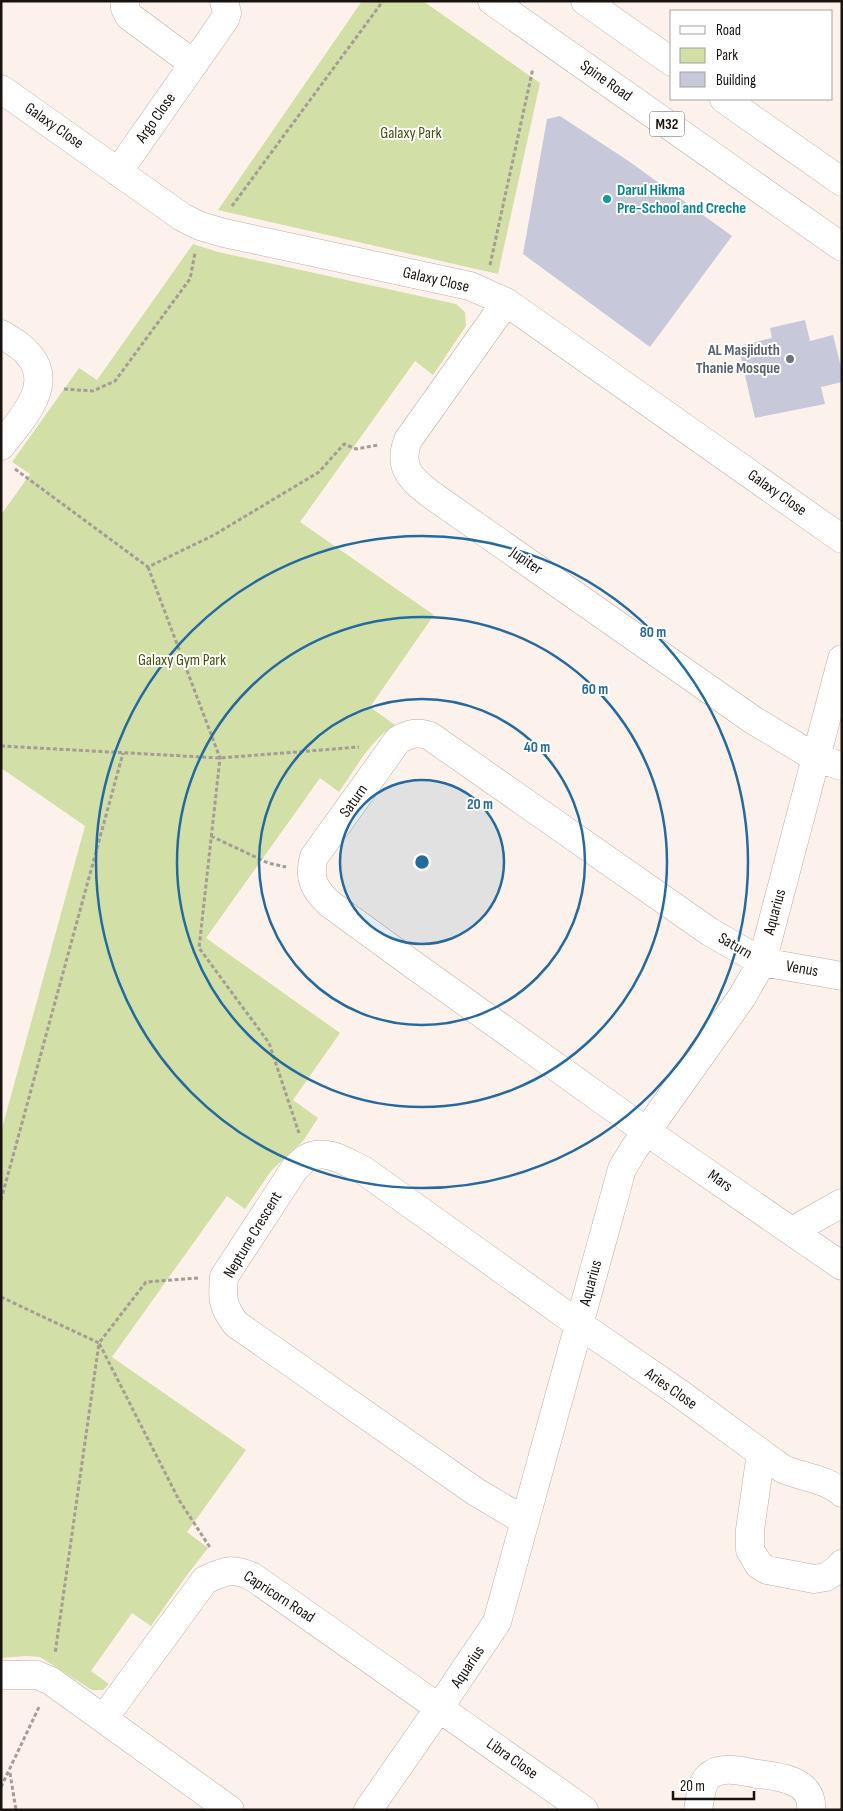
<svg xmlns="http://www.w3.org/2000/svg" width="843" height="1811" font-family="'Sofia Sans Condensed',sans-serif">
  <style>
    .green { fill: #d2dfa7 }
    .building { fill: #c7c8da }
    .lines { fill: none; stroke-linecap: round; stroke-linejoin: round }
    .street-casing { stroke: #bcaba1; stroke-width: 29 }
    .primary-casing { stroke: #bcaba1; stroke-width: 29 }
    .path { stroke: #a59c96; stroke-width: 3; stroke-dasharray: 4 2.5; stroke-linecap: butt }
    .street { stroke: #fff; stroke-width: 28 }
    .primary { stroke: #fff; stroke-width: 28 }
    .ring { fill: none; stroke: #246a9f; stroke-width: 2.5 }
    .culture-dot { fill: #0f9aa8; stroke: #fff; stroke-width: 2 }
    .worship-dot { fill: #6b7280; stroke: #fff; stroke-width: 2 }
    .labels { text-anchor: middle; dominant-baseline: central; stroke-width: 4; stroke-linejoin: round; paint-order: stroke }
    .shield { fill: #fff; stroke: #5e5a57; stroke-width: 1 }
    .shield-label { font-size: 15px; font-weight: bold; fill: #19130f }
    .street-label { font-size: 16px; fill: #19130f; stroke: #fff }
    .park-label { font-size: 16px; fill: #455009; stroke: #fff }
    .culture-label { font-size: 16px; font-weight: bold; fill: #0d838f; stroke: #fff; text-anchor: start }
    .worship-label { font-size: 16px; font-weight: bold; fill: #5b616d; stroke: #fff; text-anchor: end }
    .centre { fill: #246a9f; stroke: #fff; stroke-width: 2.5 }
    .ring-label { font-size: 15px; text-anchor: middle; font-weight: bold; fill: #246a9f; stroke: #fff; stroke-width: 4; stroke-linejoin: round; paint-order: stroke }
  </style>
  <rect width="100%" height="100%" fill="#fdf2eb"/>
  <path class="green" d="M362,1h61l117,82 -42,191 -280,-64z
    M193,244l25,8 238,52 9,8 1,14 -33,49 -18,-14 -115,161 134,93 -64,92 25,18c-25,15 -39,43 -56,67l-19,-14 -114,160 134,95 -47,67 25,18 -15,23 -32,30 -26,38 -18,-13 -115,161 134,93 -59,82 21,16 -21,27 -36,51 -19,-13 -41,58 18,13 -6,6h-11l-52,-33 -14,-1 -25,2v-526l84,-306 -84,-58v-253l29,-41 -18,-12 67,-94 18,12z"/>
  <path class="building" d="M560,116l70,46 102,74 -82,111 -127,-93 24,-135z
    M805,320l5,21 23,-6 9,36v11l-21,5 4,17 -70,14 -17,-72 34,-8 -2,-10z"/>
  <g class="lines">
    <g class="street-casing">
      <path id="street" d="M125,1v7l4,8 65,48
        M1,89l181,128 18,9 24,7 246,53 36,16 336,237
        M118,172l107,-153 2,-6 -3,-12
        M506,302l-98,138c-11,28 4,40 25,56l320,224 63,38 26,8
        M1,334c10,6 21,12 28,21 27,31 -10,66 -28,91
        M842,976l-80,-14 -52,-30 -280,-196c-12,-5 -21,-2 -32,4l-84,117c-6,20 0,33 16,47l85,62 231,165 196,135
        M792,1231l50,-28
        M761,1453l-11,77v20l9,15 8,5 47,9 12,-2 12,-8 4,-5
        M525,1521l-49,-29 -240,-168c-14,-18 -14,-26 -12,-47l71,-109c4,-3 8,-8 12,-10 19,-10 39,4 56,12l217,155 99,68 104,76c18,8 44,10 59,24
        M1,1675h36l14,6 179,129
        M104,1718l101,-138c20,-9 27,-13 48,-3l331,233
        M368,1810l71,-102 58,-86 125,-453 12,-20 108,-152 20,-35 80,-303
        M698,1810c2,-10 3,-26 10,-33 13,-12 33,-6 49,-3 21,2 57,6 54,36"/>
    </g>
    <g class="primary-casing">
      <path id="primary" d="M492,1l350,246
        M585,1l87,61
        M724,99l118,83"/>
    </g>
    <path class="path" d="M232,206l151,-205
      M490,265l43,-197
      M64,389l29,2 22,-10 75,-102 5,-26
      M15,469l133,98 66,-32 105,-63 25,-28 12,5 22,-4
      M148,567l72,191 -21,190 70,95 30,90
      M1,746l219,12 139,-11
      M211,836l57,27 18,4
      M1,1200l122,-447
      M198,1278l-52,4 -47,61 80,157 32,49
      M1,1297l98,46 -44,311
      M10,1773l6,37
      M1,1787l38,-80"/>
    <use href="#street" class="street"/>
    <use href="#primary" class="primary"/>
  </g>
  <circle cx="422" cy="862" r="82" fill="#246a9f" fill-opacity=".12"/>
  <g class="ring">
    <circle cx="422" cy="862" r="82"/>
    <circle cx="422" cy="862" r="163"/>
    <circle cx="422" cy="862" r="245"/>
    <circle cx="422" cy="862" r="326"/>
  </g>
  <circle class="culture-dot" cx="607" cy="199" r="5"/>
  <circle class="worship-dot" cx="790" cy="359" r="5"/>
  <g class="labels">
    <rect class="shield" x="649.5" y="111.5" width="35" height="25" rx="4"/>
    <g class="shield-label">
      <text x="667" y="124">M32</text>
    </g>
    <g class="street-label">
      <text transform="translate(606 81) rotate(35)">Spine Road</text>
      <text transform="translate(156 118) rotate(-55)">Argo Close</text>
      <text transform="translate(54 126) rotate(35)">Galaxy Close</text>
      <text transform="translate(436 280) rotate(13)">Galaxy Close</text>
      <text transform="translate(777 493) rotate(35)">Galaxy Close</text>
      <text transform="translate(526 561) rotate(35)">Jupiter</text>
      <text transform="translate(354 801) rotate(-55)">Saturn</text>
      <text transform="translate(775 912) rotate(-75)">Aquarius</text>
      <text transform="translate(735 946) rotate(30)">Saturn</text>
      <text transform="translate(802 969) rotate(10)">Venus</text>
      <text transform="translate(720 1181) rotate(35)">Mars</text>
      <text transform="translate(253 1235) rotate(-59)">Neptune Crescent</text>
      <text transform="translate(591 1283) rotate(-75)">Aquarius</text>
      <text transform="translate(671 1389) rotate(35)">Aries Close</text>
      <text transform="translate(279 1597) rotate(33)">Capricorn Road</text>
      <text transform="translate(468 1667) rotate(-56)">Aquarius</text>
      <text transform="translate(512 1759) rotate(35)">Libra Close</text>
    </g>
    <g class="park-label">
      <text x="411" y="133">Galaxy Park</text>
      <text x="182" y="660">Galaxy Gym Park</text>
    </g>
    <g class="culture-label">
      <text x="617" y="190">Darul Hikma<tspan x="617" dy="18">Pre-School and Creche</tspan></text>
    </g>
    <g class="worship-label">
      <text x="780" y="350">AL Masjiduth<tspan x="780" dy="18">Thanie Mosque</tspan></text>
    </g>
  </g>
  <circle cx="422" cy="862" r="8" class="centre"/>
  <g class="ring-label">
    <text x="653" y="637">80 m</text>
    <text x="595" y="694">60 m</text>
    <text x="537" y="752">40 m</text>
    <text x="480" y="809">20 m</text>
  </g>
  <rect width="843" height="1811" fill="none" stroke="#19130f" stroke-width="5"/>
  <rect x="670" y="10" width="162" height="90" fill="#ffffff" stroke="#a3a19f"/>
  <rect x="680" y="26" width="25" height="8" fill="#ffffff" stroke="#a3a19f"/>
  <text x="716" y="35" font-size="15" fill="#19130f">Road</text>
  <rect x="680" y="48" width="25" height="15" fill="#d2dfa7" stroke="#a3a19f"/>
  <text x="716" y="60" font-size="15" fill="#19130f">Park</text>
  <rect x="680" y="72" width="25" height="15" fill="#c7c8da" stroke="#a3a19f"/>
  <text x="716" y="85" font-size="15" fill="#19130f">Building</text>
  <path d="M673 1791v8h81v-8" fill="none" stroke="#19130f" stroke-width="2.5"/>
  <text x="680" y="1791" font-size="15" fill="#19130f" stroke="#ffffff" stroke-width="4" paint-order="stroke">20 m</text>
</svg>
